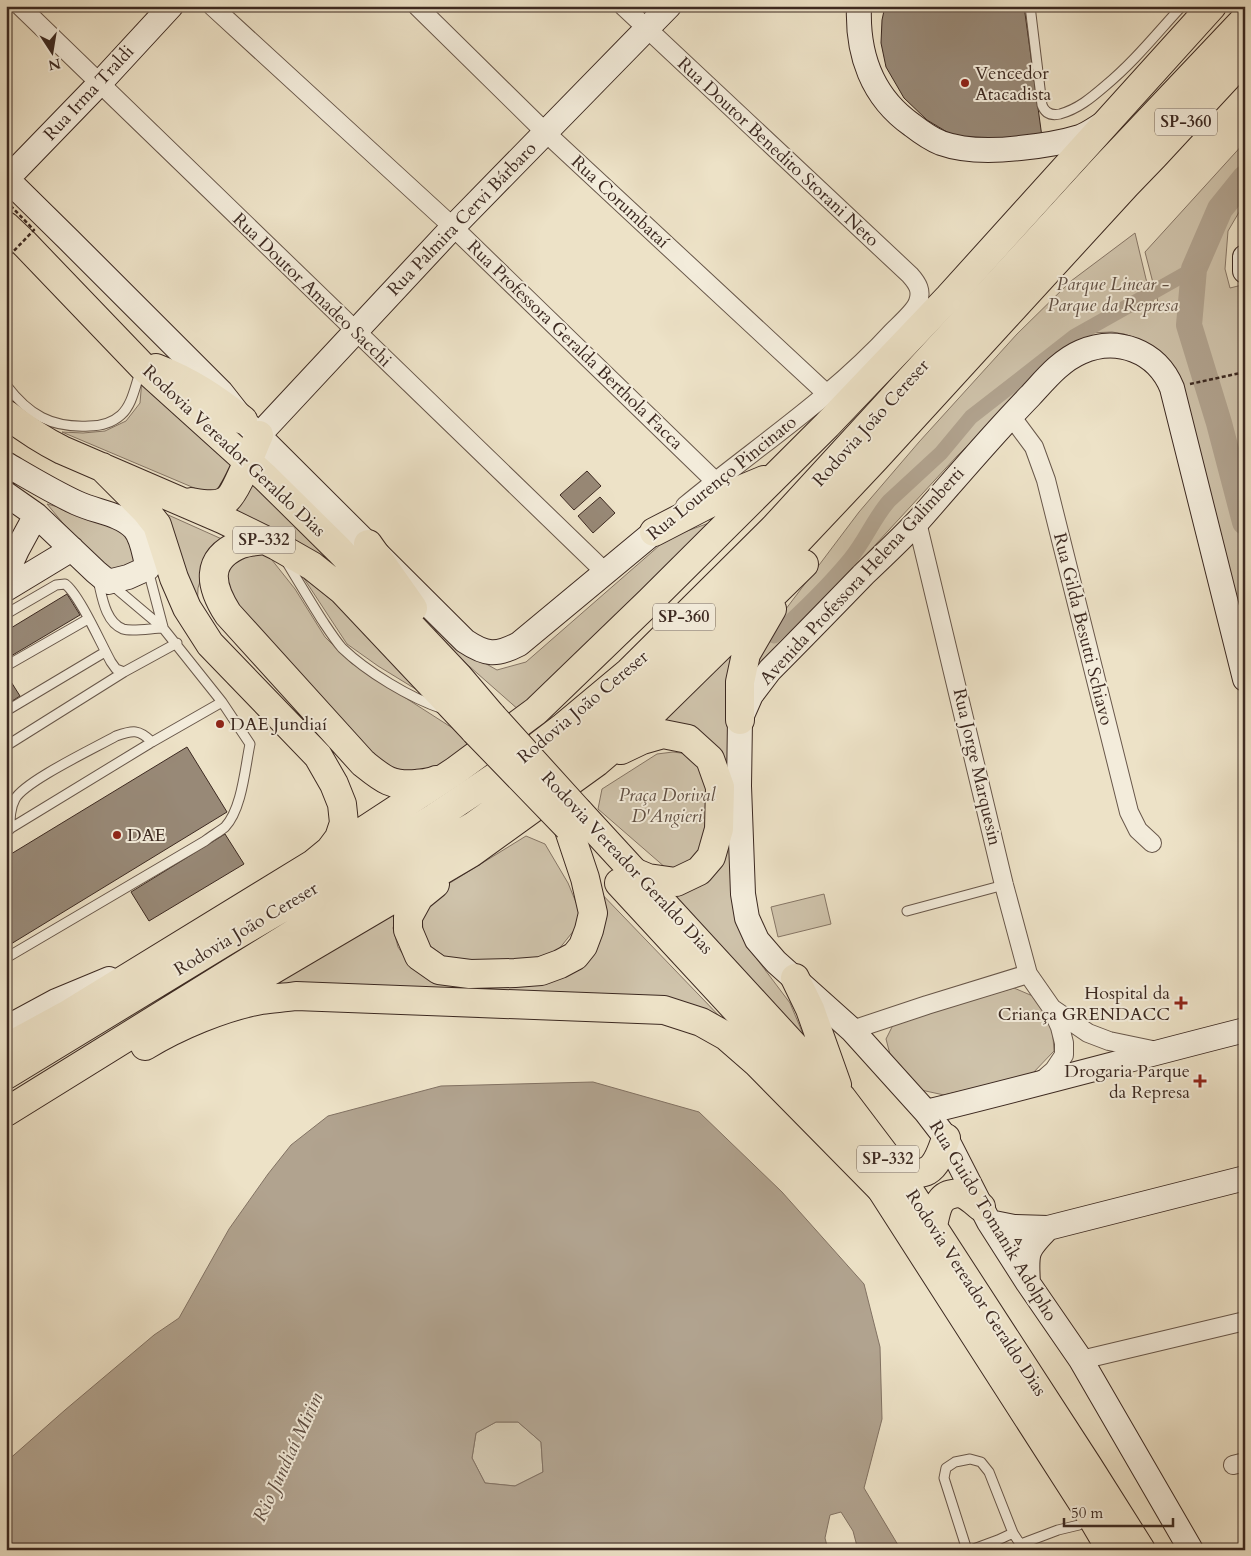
<svg xmlns="http://www.w3.org/2000/svg" width="1251" height="1556" font-family="Cardo,serif">
  <style>
    .green { fill: #cfc3ab; stroke: #867666 }
    .water { fill: #b1a38f; stroke: #827263; fill-rule: evenodd }
    .lines { fill: none; stroke-linecap: round; stroke-linejoin: round }
    .canal { stroke: #b1a38f; stroke-width: 15 }
    .river { stroke: #b1a38f; stroke-width: 26 }
    .building { fill: #988977; stroke: #3c2921 }
    .lane-casing { stroke: #68574a; stroke-width: 11 }
    .street-casing { stroke: #68574a; stroke-width: 20 }
    .secondary-casing { stroke: #3c2921; stroke-width: 26 }
    .primary-casing { stroke: #3c2921; stroke-width: 30 }
    .highway-casing { stroke: #3c2921; stroke-width: 30 }
    .path { stroke: #3c2921; stroke-width: 2.5; stroke-dasharray: 4 2.5; stroke-linecap: butt }
    .lane { stroke: #f3ecdb; stroke-width: 9 }
    .street { stroke: #f3ecdb; stroke-width: 18 }
    .secondary { stroke: #f3ecdb; stroke-width: 24 }
    .primary { stroke: #ede2c7; stroke-width: 28 }
    .highway { stroke: #ede2c7; stroke-width: 28 }
    .primary-bridge-casing { stroke: #3c2921; stroke-width: 30; stroke-linecap: butt }
    .path-bridge { stroke: #3c2921; stroke-width: 2.5; stroke-dasharray: 4 2.5; stroke-linecap: butt }
    .primary-bridge { stroke: #ede2c7; stroke-width: 28 }
    .poi-dot { fill: #8f2418; stroke: #f3ecdb; stroke-width: 2 }
    .labels { text-anchor: middle; dominant-baseline: central; stroke-width: 4; stroke-linejoin: round; paint-order: stroke }
    .shield { fill: #f3ecdb; stroke: #736459; stroke-width: 1 }
    .shield-label { font-size: 16px; font-weight: bold; fill: #3c2921 }
    .poi-label { font-size: 18px; fill: #3c2921; stroke: #f3ecdb; text-anchor: start }
    .street-label { font-size: 18px; fill: #3c2921; stroke: #f3ecdb }
    .park-label { font-size: 18px; font-style: italic; fill: #615044; stroke: #f3ecdb }
    .water-label { font-size: 19px; font-style: italic; fill: #5f4e42; stroke: #f3ecdb }
  </style>
  <rect width="100%" height="100%" fill="#ede2c7"/>
  <filter id="stains"><feTurbulence type="fractalNoise" baseFrequency=".004" numOctaves="4"/><feColorMatrix values="0 0 0 0 .2 0 0 0 0 .09 0 0 0 0 .02 0 0 0 .5 -.17"/></filter>
  <radialGradient id="worn" r=".72"><stop offset=".6" stop-color="#630" stop-opacity="0"/><stop offset="1" stop-color="#630" stop-opacity=".3"/></radialGradient>
  <path class="green" d="M1245,142v60l-17,29 -3,38 5,19 12,-3 3,13v378l-82,-310 -27,-28 -12,-4 -12,-2 -23,1 -16,9 -33,26 -34,40 -49,48 -207,225 5,-31 104,-138 60,-70 98,-108 54,-53 64,-48 11,46 9,27h4l-14,-54z
    M142,379l87,78 5,16 -20,20 -15,-3 -137,-58 21,1 22,-2 21,-10 14,-18z
    M254,476l103,107 -135,-73z
    M47,504l71,19 15,10 3,24 -8,11 -15,3 -16,-7z
    M146,505l78,35 -18,22 -8,26 -1,32z
    M739,512l-219,199 -76,-67 -27,-44 48,52 32,18 29,-8 142,-124z
    M249,553l19,2 27,34 30,48 26,26 103,66 24,25 -62,22 -33,-11 -141,-144c-9,-18 -23,-38 -10,-57 3,-5 12,-8 17,-11z
    M303,577l46,37 78,82 -49,-30 -31,-22z
    M742,644l-5,261 10,41 43,57 16,38 -138,-144 59,-58 -31,-107 -35,-13z
    M673,752l15,2 22,25 3,71 -39,25 -76,-66 4,-20 55,-35z
    M526,836l19,8 23,39 12,29 -5,17 -16,20 -22,10 -64,2 -25,-2 -19,-14 -6,-15 -1,-15 10,-21z
    M595,887l130,135 -461,-36 134,-75 -5,17 5,19 14,21 22,11 148,-12 18,-26 3,-27z
    M824,894l7,30 -53,13 -7,-30z
    M1014,988l21,9 17,26 2,28 -23,24 -87,20 -23,-5 -30,-32 -5,-19 9,-18z
    M496,1422h22l23,20 2,30 -28,14 -30,-3 -13,-25 4,-25z"/>
  <path class="water" d="M593,1082l106,30 83,80 82,92 16,63 2,72 -18,69 34,57 1,5h-41l-5,-19 -12,-19 -11,3 -5,23 3,12h-822v-88l59,-52 89,-75 25,-17 50,-89 39,-55 23,-29 37,-29 113,-30zM496,1422h22l23,20 2,30 -28,14 -30,-3 -13,-25 4,-25z"/>
  <g class="lines">
    <path class="canal" d="M774,636c27,-24 53,-49 76,-77 15,-18 24,-41 39,-58l52,-48 30,-36 104,-81 119,-67"/>
    <path class="river" d="M1245,178l-25,31 -26,60 -5,56 30,98 26,99"/>
  </g>
  <path class="building" d="M885,6h139l18,131 -46,5 -39,-4 -30,-18 -23,-22 -18,-31 -5,-24 1,-23z
    M587,471l14,15 -27,24 -14,-15z
    M600,497l15,16 -22,20 -15,-17z
    M67,594l13,21 -74,44v-28z
    M8,677l12,19 -14,9v-26z
    M187,747l40,65 -221,135v-90z
    M225,834l19,30 -95,57 -18,-29z"/>
  <g class="lines">
    <g class="lane-casing">
      <path id="lane" d="M1030,6l12,99c3,8 9,11 18,9 18,-5 31,-16 45,-28 30,-25 51,-52 77,-80
        M6,385c23,30 45,43 83,41 11,0 23,-3 32,-11 12,-11 14,-30 20,-45
        M286,561c12,20 24,40 36,59 6,9 13,20 20,28 25,24 68,50 101,61
        M148,570l15,57
        M98,580c4,16 7,42 25,49 9,3 30,-1 40,-1
        M6,614l50,-29 9,-1c14,10 36,60 46,78l5,7 8,3
        M6,666l82,-47
        M6,711l99,-59
        M6,746l118,-74 53,-29
        M10,829c0,-10 0,-21 5,-30 10,-18 80,-51 101,-63 17,-6 23,-7 36,6
        M6,831l146,-89 70,-40
        M907,911l97,-26
        M6,958l199,-117c6,-5 14,-9 20,-14 17,-18 20,-59 25,-83l-28,-42 -59,-74 -51,-43
        M1021,1544l37,-14 21,-5
        M967,1550l-23,-72 2,-10 9,-6 15,-3 11,3 8,10 24,61
        M971,1550l27,-10 15,-7 11,17"/>
    </g>
    <g class="street-casing">
      <path id="street" d="M20,6l585,566
        M212,6l241,221 262,254
        M417,6l128,126 282,262
        M623,6l287,269c8,9 12,16 8,27 -3,9 -18,22 -25,29 -61,67 -138,117 -208,175
        M1011,416l23,31 12,33 83,332 9,18 14,13
        M917,522l87,363 24,89 23,33 9,20 4,16v12l-10,15 -15,13
        M1053,1009l35,24 21,8 48,10
        M852,1030l75,-25 101,-31
        M1081,1360l164,-39
        M1233,1465l12,-3"/>
    </g>
    <g class="secondary-casing">
      <path id="secondary" d="M859,6c-2,48 13,91 53,119 9,7 19,14 29,18 25,9 53,8 79,5 20,-2 41,-5 60,-11 8,-3 16,-9 23,-13
        M6,178l63,62 152,152 22,28 222,221c21,14 31,15 54,3l135,-112
        M7,179l92,-95 72,-78
        M1245,257v14
        M259,435l194,-208 216,-221
        M6,464c24,14 47,28 71,39 19,9 42,10 57,25 9,10 10,27 14,40l-20,9 -20,5 -12,-10 -60,-57 -30,-21
        M6,574l11,-24 19,-35
        M6,589l66,-40
        M6,1028l50,-27 53,-22
        M926,1112c107,-26 212,-55 319,-82
        M989,1222l25,5 34,1 197,-50
        M1028,1283c-2,-31 -2,-33 20,-55
        M1191,1550l-110,-190 -53,-77 -39,-61 -43,-84 -20,-26 -74,-82 -76,-68 -19,-22 -10,-22 -4,-24 -4,-108 1,-66 11,-25 19,-25c32,-32 63,-64 95,-97 18,-17 37,-35 54,-53 37,-42 72,-84 111,-124 15,-16 30,-35 51,-44 36,-16 76,-1 91,36l73,291"/>
    </g>
    <g class="primary-casing">
      <path id="primary" d="M6,226l18,17 118,123 123,111 74,73 119,126 34,40
        M156,368c34,13 59,30 87,52
        M6,414c18,14 36,26 56,36l162,70 53,26 35,20 30,24 133,141
        M191,502c11,2 24,5 34,-1 10,-5 28,-53 34,-66
        M654,532l62,-32 48,-20
        M264,540c-7,1 -16,2 -23,4 -37,15 -31,42 -13,70l135,149c20,16 27,23 53,21 7,-1 13,-1 20,-4
        M368,544l45,64
        M579,812l263,286 50,66 196,302 53,84
        M313,864l142,-93 81,-60 114,-110 177,-176 122,-128 263,-291
        M619,883l161,174 48,56 53,76 210,327 20,34
        M795,978l15,31 27,76
        M6,1048l64,-35 243,-149 17,-14 9,-12 5,-15 -2,-19 -8,-20 -16,-28 -108,-112 -23,-36 -13,-30 -17,-53 -11,-14 -44,-44
        M892,1164c34,18 43,8 54,-26
        M933,1226c3,-13 4,-30 20,-32 4,-1 8,-1 12,1 6,3 11,8 16,12"/>
    </g>
    <g class="highway-casing">
      <path id="highway" d="M740,720v-38l6,-28 26,-45
        M621,750l21,-10 21,-6 25,5 22,20 10,28 -1,42 -8,28 -12,14 -23,11 -28,-4 -12,-5
        M435,884l-16,13 -11,20v13l11,26 20,14 31,4 45,-1 26,-2 19,-7 15,-8 8,-10 6,-16 4,-17 -8,-35 -17,-51
        M230,995l241,-142 126,-91 44,-38 163,-160
        M145,1046c33,-20 78,-39 116,-46 11,-2 23,-2 35,-4l368,14 37,12 25,14 31,27 124,126
        M6,1075l220,-134 208,-123 82,-55 46,-35 67,-56 146,-145 331,-361 139,-147
        M6,1112l337,-209 132,-78 86,-61 106,-93 124,-123 84,-89 251,-274 28,-29 91,-98"/>
    </g>
    <path class="path" d="M1190,384l55,-12"/>
    <use href="#lane" class="lane"/>
    <use href="#street" class="street"/>
    <use href="#secondary" class="secondary"/>
    <use href="#primary" class="primary"/>
    <use href="#highway" class="highway"/>
    <g class="primary-bridge-casing">
      <path id="primary-bridge" d="M492,716l87,96
        M475,731l93,96"/>
    </g>
    <path class="path-bridge" d="M6,201l28,29 -28,29"/>
    <use href="#primary-bridge" class="primary-bridge"/>
  </g>
  <g class="poi-dot">
    <circle cx="965" cy="83" r="5"/>
    <circle cx="220" cy="724" r="5"/>
    <circle cx="117" cy="835" r="5"/>
    <path d="M1178.5 995.5h5v5h5v5h-5v5h-5v-5h-5v-5h5z"/>
    <path d="M1197.5 1073.5h5v5h5v5h-5v5h-5v-5h-5v-5h5z"/>
  </g>
  <g class="labels">
    <g class="shield">
      <rect x="1155" y="108.5" width="62" height="27" rx="4"/>
      <rect x="233" y="526.5" width="62" height="27" rx="4"/>
      <rect x="653" y="603.5" width="62" height="27" rx="4"/>
      <rect x="857" y="1145.5" width="62" height="27" rx="4"/>
    </g>
    <g class="shield-label">
      <text x="1186" y="122">SP-360</text>
      <text x="264" y="540">SP-332</text>
      <text x="684" y="617">SP-360</text>
      <text x="888" y="1159">SP-332</text>
    </g>
    <g class="poi-label">
      <text x="975" y="73">Vencedor<tspan x="975" dy="21">Atacadista</tspan></text>
      <text x="230" y="724">DAE Jundiaí</text>
      <text x="127" y="835">DAE</text>
      <text x="1170" y="993" text-anchor="end">Hospital da<tspan x="1170" dy="21">Criança GRENDACC</tspan></text>
      <text x="1190" y="1071" text-anchor="end">Drogaria Parque<tspan x="1190" dy="21">da Represa</tspan></text>
    </g>
    <g class="street-label">
      <text transform="translate(89 93) rotate(-47)">Rua Irma Traldi</text>
      <text transform="translate(778 152) rotate(43)">Rua Doutor Benedito Storani Neto</text>
      <text transform="translate(620 202) rotate(43)">Rua Corumbataí</text>
      <text transform="translate(462 219) rotate(-46)">Rua Palmira Cervi Bárbaro</text>
      <text transform="translate(312 290) rotate(44)">Rua Doutor Amadeo Sacchi</text>
      <text transform="translate(575 345) rotate(44)">Rua Professora Geralda Berthola Facca</text>
      <text transform="translate(871 423) rotate(-48)">Rodovia João Cereser</text>
      <text transform="translate(234 451) rotate(43)">Rodovia Vereador Geraldo Dias</text>
      <text transform="translate(722 478) rotate(-39)">Rua Lourenço Pincinato</text>
      <text transform="translate(862 576) rotate(-47)">Avenida Professora Helena Galimberti</text>
      <text transform="translate(1083 629) rotate(76)">Rua Gilda Besutti Schiavo</text>
      <text transform="translate(583 707) rotate(-40)">Rodovia João Cereser</text>
      <text transform="translate(977 767) rotate(77)">Rua Jorge Marquesin</text>
      <text transform="translate(627 863) rotate(47)">Rodovia Vereador Geraldo Dias</text>
      <text transform="translate(246 929) rotate(-31)">Rodovia João Cereser</text>
      <text transform="translate(993 1221) rotate(59)">Rua Guido Tomanik Adolpho</text>
      <text transform="translate(976 1293) rotate(57)">Rodovia Vereador Geraldo Dias</text>
    </g>
    <g class="park-label">
      <text x="1113" y="284">Parque Linear -<tspan x="1113" dy="21">Parque da Represa</tspan></text>
      <text x="667" y="795">Praça Dorival<tspan x="667" dy="21">D'Angieri</tspan></text>
    </g>
    <g class="water-label">
      <text transform="translate(288 1457) rotate(-65)">Rio Jundiaí Mirim</text>
    </g>
  </g>
  <rect width="1251" height="1556" fill="none" stroke="#ede2c7" stroke-width="25"/>
  <rect x="8" y="8" width="1236" height="1541" fill="none" stroke="#3c2921" stroke-width="2.5"/>
  <rect x="12" y="12" width="1226" height="1531" fill="none" stroke="#3c2921"/>
  <g transform="translate(52 52) rotate(168)" stroke="#f3ecdb" stroke-width="4" paint-order="stroke">
  <path d="M0-4L9 19L0 12L-9 19Z" fill="#3c2921"/>
  <text y="-8" font-size="14" font-weight="bold" text-anchor="middle" fill="#3c2921">N</text>
  </g>
  <path d="M1064 1518v8h109v-8" fill="none" stroke="#3c2921" stroke-width="2.5"/>
  <text x="1071" y="1518" font-size="15" fill="#3c2921" stroke="#f3ecdb" stroke-width="4" paint-order="stroke">50 m</text>
  <rect width="100%" height="100%" filter="url(#stains)"/>
  <rect width="100%" height="100%" fill="url(#worn)"/>
</svg>
